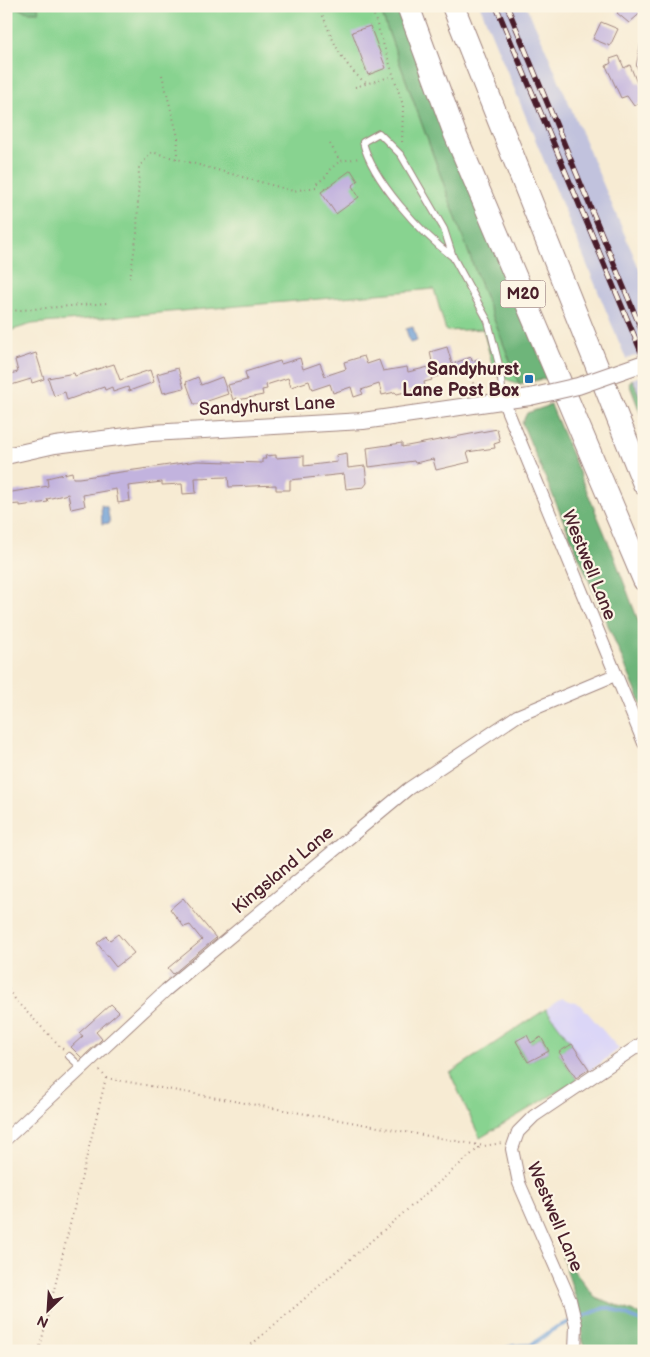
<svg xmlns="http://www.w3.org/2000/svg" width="650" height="1357" font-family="'Balsamiq Sans',sans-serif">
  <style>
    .built { fill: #dbd6f7 }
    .industrial { fill: #c1c2dd }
    .green { fill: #88d390; stroke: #69795e; fill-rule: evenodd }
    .forest { fill: #6eb57a; stroke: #5c6a52 }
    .water { fill: #6a9dd5; stroke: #5a5e80 }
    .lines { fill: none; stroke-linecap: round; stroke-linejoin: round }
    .stream { stroke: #6a9dd5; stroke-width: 4 }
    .building { fill: #c2b3de }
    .service-casing { stroke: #a0857f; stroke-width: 8 }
    .minor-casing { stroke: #a0857f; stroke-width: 14 }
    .tertiary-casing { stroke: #a0857f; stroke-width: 18 }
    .motorway-casing { stroke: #a0857f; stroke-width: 24 }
    .path { stroke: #a0857f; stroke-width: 2; stroke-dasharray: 1 4; stroke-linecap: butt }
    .service { stroke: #fff; stroke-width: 6 }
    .minor { stroke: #fff; stroke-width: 12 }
    .tertiary { stroke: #fff; stroke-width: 16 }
    .motorway { stroke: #fff; stroke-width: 22 }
    .rail-casing { stroke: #4a1f2b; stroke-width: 5.5 }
    .rail { stroke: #fcf5e5; stroke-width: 4; stroke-dasharray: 11; stroke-linecap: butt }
    .tertiary-bridge-casing { stroke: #a0857f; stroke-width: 18; stroke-linecap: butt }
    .tertiary-bridge { stroke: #fff; stroke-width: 16 }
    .poi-dot { fill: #1f6fb2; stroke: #fcf5e5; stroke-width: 2 }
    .labels { text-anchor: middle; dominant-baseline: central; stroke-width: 4.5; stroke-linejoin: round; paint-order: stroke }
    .shield { fill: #fcf5e5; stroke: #7f5f63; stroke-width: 1 }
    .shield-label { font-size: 16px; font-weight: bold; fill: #4a1f2b }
    .poi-label { font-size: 18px; font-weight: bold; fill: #4a1f2b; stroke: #fcf5e5; text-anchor: end }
    .street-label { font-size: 18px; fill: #4a1f2b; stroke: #fcf5e5 }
  </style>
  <rect width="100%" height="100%" fill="#fcf5e5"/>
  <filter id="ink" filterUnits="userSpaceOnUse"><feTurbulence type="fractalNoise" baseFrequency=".02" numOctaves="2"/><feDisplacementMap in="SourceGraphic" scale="10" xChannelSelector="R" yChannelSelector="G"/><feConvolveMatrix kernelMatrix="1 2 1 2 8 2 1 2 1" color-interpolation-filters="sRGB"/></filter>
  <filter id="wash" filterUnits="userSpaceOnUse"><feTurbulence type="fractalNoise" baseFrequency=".0096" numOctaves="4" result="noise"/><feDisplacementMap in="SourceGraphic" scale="20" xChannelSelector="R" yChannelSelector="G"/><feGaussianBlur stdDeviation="1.12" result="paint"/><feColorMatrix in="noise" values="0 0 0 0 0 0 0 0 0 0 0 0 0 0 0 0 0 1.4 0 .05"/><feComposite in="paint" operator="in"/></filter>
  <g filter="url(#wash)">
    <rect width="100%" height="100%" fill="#f7ebd3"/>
    <path class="built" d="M562,998l19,7 38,44 -29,22 -44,-62z"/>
    <path class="industrial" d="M480,6h46l12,25 106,249v73l-18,6z
      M644,375v31l-12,-27z"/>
    <path class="green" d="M6,6h373l100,275 40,103 -24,-9 -12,-46 -37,2 -12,-42 -402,35 -26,8z
      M546,1009l26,35 -13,9 18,27 -97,58 -30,-65zM541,1037l8,14 -21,11 -12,-21 15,2z"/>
    <path class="forest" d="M11,6h27l1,6h-11z
      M379,6h20l149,372 -29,6 -40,-103z
      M632,379l12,27v17l-15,-40z
      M551,405l61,146 32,85v74l-122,-287 5,-10z
      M562,1256l33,41 49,19v35h-60l-4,-40z"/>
    <path class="water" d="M413,327l4,14 -7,2 -4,-14z
      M101,505l6,2 3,16 -8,1z"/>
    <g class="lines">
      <path class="stream" d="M497,1351l17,-5 17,-1 26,-18 47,-19h7l33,15"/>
    </g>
    <g id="blocks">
      <path class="building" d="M623,6h21v4l-15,13 -12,-10z
        M601,22l17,7 -8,17 -17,-7z
        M370,26l16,42 -18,7 -16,-43z
        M619,56l5,12 6,-3 7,18 3,-1 4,8v11l-10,5 -7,-10 -6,2 -15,-32 5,-3 -1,-4z
        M351,170l7,11 -6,5 7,11 -23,17 -15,-22z
        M447,347l5,17 19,-7 1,4 6,-2 5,14 -9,3 -5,-8 -38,10 1,2 -8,2 1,5 -28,7 -2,-2 -13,3 -3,-11 -18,6 2,4 -9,3 -3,-10 -18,6 -3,-9 -18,6 -3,-9 -18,6 -3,-9 -22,7 1,4 -5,1 1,5 -25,5 -1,-2 -4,2 -5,-15 19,-5 -2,-8 35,-11 1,3 19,-6 3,11 17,-6 5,13 21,-7 -2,-7 20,-6 3,8 12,-4 4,11 24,-4 1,5 25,-6 -3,-14z
        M36,353l8,26 -12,4 -1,-4 -23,7 -2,-11 12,-3 -3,-12z
        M114,364l6,16 30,-10 4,12 -25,9 -1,-4 -15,5 -1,-5 -7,3 -1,-3 -37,13 -2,-8 -11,4 -6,-18 26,-5 1,3z
        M178,368l6,20 -21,5 -6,-19z
        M198,377l3,8 21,-8 6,17 -29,10h-5l-8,-22z
        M497,429l3,13 -6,2 1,4 -28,4 3,10 -34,8 -3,-11 -18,4 -1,-2 -45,6 -2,-19 35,-5v4z
        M347,453l1,15 17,-2 2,17 -3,4 -18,2 -2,-15 -54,6v10h-14v-5l-47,2 -1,-10 -33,1 1,15 -13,1 -1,-10 -20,1v-3l-34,4 2,15 -12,2 -2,-14 -33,6 2,11 -14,3 -3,-15 -21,5 1,3 -28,4v-2l-14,1v-12l42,-7 -1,-8 25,-6 1,6h6l118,-17 65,2v-4h4l-1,-3 11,-1v3l28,-2v10l33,-4 -1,-7z
        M183,898l33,40 -43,36 -5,-6 34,-28 -12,-15 -6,2 -14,-18z
        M118,934l16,19 -18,14 -19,-24 9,-7 4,4z
        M111,1004l8,8 -23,20 6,7 -20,19 -11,-11 12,-11 -4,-3z
        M527,1035l4,8 10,-6 8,14 -21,11 -12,-21z
        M572,1044l17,25 -13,9 -17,-26z"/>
    </g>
  </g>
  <g filter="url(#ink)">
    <use href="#blocks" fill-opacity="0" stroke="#a0857f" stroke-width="1"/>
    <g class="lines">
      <g class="service-casing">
        <path id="service" d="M644,44l-4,21 4,10
          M453,257c-32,-24 -81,-77 -90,-115l16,-9 22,22 43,74 9,28 35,64 12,48 3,30
          M69,1056l14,13"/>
      </g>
      <g class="minor-casing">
        <path id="minor" d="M503,400l141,343
          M6,1139l160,-149 242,-201 109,-73 98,-41
          M575,1351l1,-26 -6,-25 -51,-117 -7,-34 6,-17 16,-16 110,-74"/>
      </g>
      <g class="tertiary-casing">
        <path id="tertiary" d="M6,456l49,-11 96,-12 212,-12 167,-24"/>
      </g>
      <g class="motorway-casing">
        <path id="motorway" d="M408,6l47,128 189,446
          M453,6l191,478"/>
      </g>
      <path class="path" d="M319,6c13,32 20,56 48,78
        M371,6l32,99 -1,39
        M162,75l16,62 -1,22
        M355,87l38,-11
        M330,144l10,17
        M130,278l7,-45 2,-66 13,-15 141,39 23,-4v-3l12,-9v-4l12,-10 20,-3
        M6,303l3,8 98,-8
        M467,368l4,8
        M474,375l-3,1 4,14
        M6,985l8,14 50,51
        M106,1078l378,68 18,-3
        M39,1351l67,-273 -7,-9
        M244,1351l238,-206"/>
      <use href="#service" class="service"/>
      <use href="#minor" class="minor"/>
      <use href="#tertiary" class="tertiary"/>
      <use href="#motorway" class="motorway"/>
      <g class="rail-casing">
        <path id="rail" d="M496,6l148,353
          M507,6l137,330"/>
      </g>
      <use href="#rail" class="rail"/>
      <g class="tertiary-bridge-casing">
        <path id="tertiary-bridge" d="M530,397l48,-11 66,-23"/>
      </g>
      <use href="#tertiary-bridge" class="tertiary-bridge"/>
    </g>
  </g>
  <rect class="poi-dot" x="524" y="374" width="10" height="10" rx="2.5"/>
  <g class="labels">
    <rect class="shield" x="500.5" y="280.5" width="45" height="27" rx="4"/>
    <g class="shield-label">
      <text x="523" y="294">M20</text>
    </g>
    <g class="poi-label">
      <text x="519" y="369">Sandyhurst<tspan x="519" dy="21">Lane Post Box</tspan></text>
    </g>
    <g class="street-label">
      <text transform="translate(267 406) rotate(-3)">Sandyhurst Lane</text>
      <text transform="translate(589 565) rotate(68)">Westwell Lane</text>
      <text transform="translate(283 870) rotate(-40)">Kingsland Lane</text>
      <text transform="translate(555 1217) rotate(67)">Westwell Lane</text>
    </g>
  </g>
  <rect width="650" height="1357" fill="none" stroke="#fcf5e5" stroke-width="25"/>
  <g transform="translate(48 1310) rotate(205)" stroke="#fcf5e5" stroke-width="4" paint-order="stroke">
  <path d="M0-4L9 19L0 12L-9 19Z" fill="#4a1f2b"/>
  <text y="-8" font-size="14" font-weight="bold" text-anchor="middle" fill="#4a1f2b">N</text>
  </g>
</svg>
